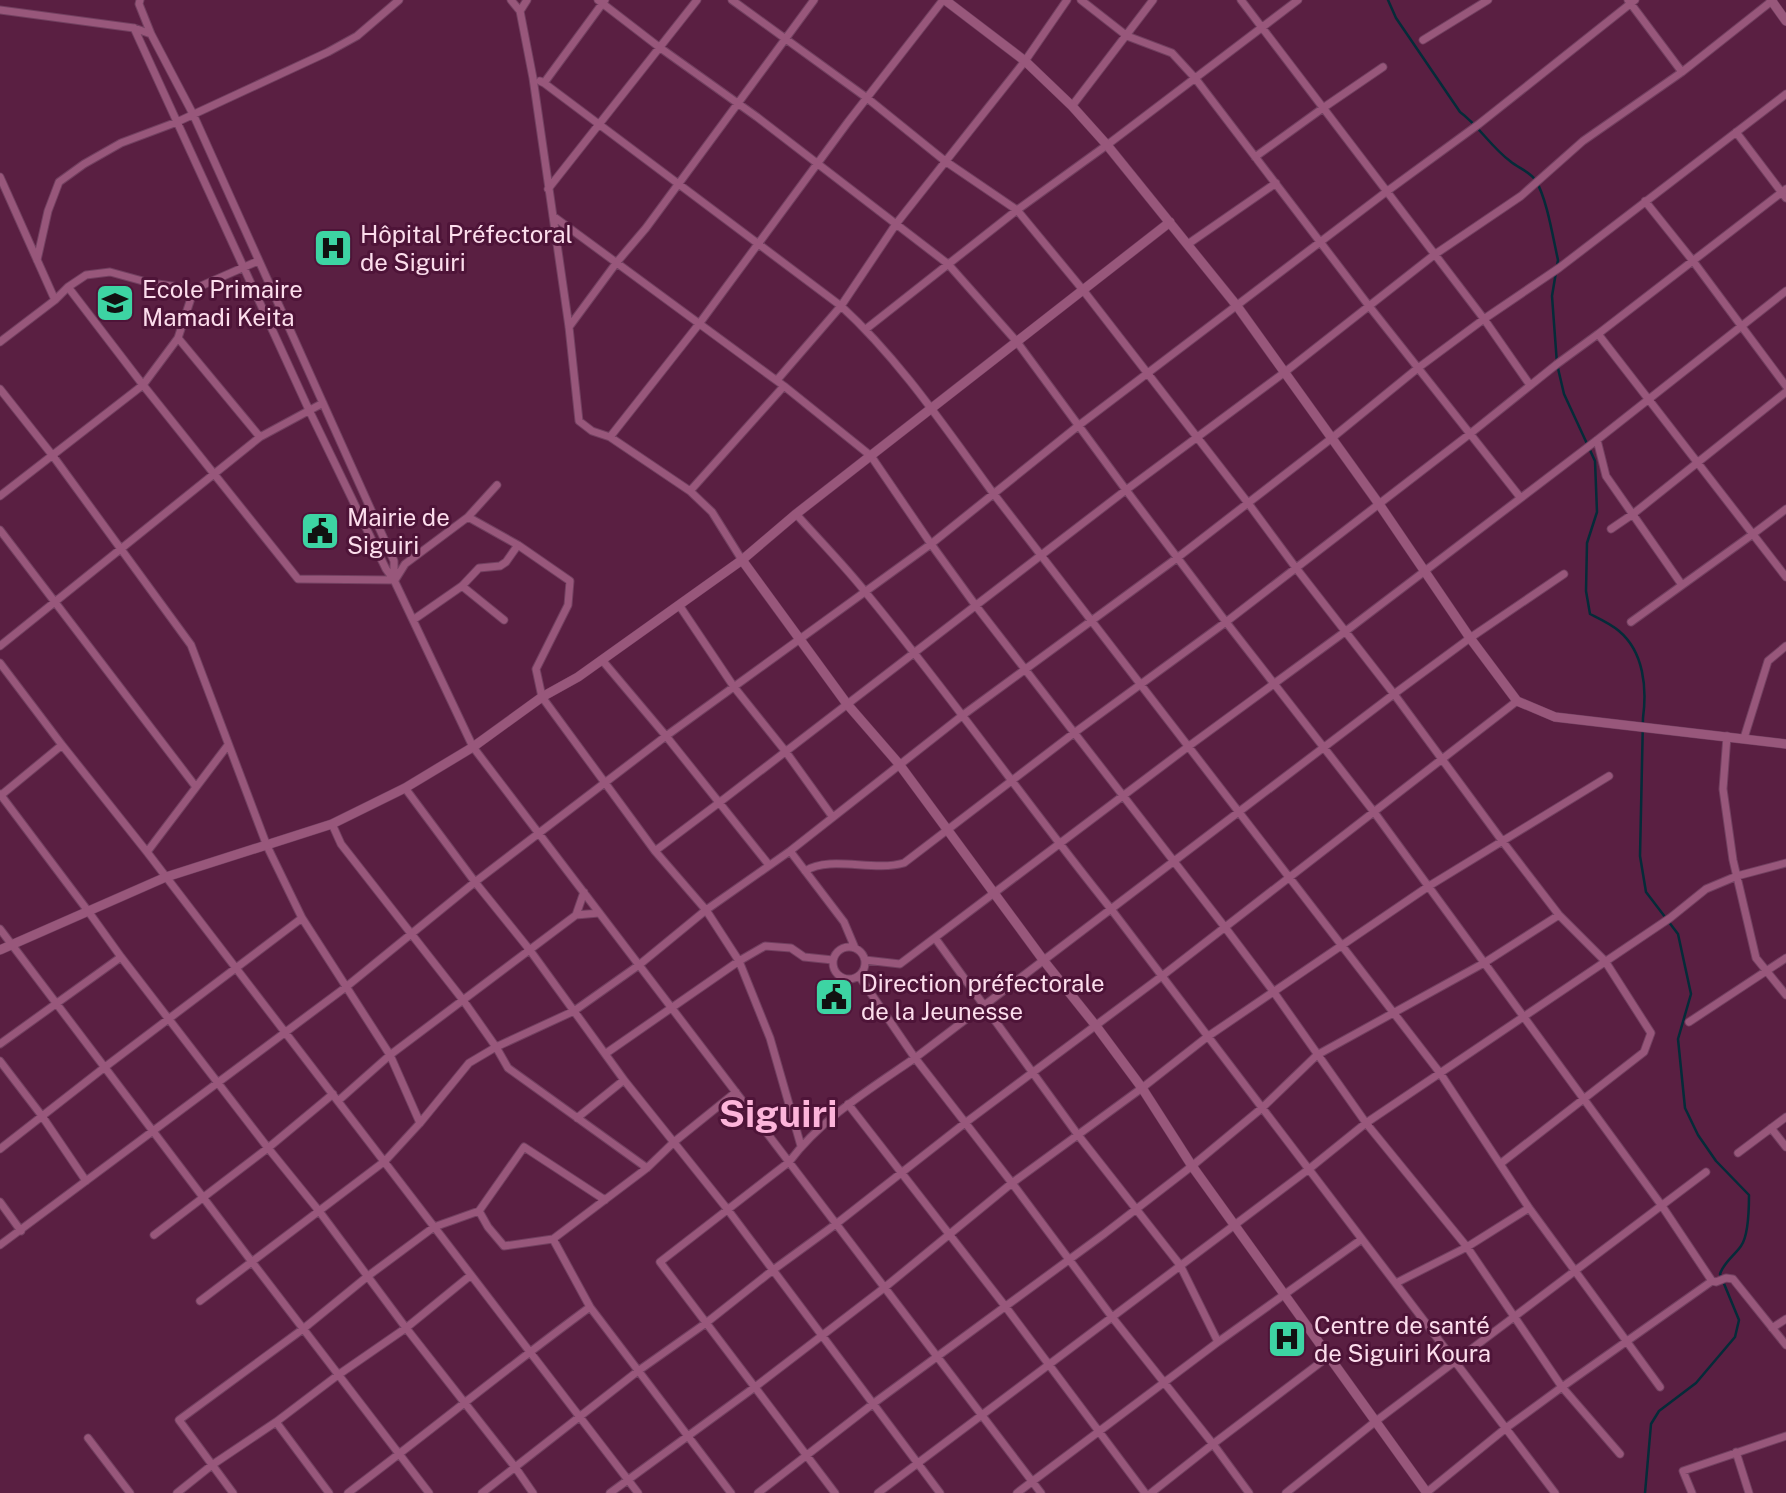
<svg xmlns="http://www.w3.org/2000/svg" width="1786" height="1493" font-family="'Public Sans',sans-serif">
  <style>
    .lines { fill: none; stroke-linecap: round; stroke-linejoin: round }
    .stream { stroke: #052b39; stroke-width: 2.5 }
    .minor-casing { stroke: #724060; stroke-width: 9 }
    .tertiary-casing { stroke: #724060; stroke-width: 10 }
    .minor { stroke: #98577b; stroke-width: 7 }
    .tertiary { stroke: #98577b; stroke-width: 9 }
    .labels { text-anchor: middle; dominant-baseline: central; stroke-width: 6; stroke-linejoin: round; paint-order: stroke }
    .poi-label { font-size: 24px; fill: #fcddec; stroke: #4e1438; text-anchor: start }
    .town-label { font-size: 38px; font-weight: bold; fill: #fdb4da; stroke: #4e1438 }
  </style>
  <rect width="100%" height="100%" fill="#5a1f42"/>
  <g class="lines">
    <path class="stream" d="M1388,0l8,18 64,94c19,14 31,35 50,49 8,7 21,11 26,20 11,18 17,57 22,79l-1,6
      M1556,272l-4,24 5,68 7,30 31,67 2,51 -10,31 -1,48 4,23c10,5 21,10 29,17 25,21 28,57 24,87l-3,138 6,36 32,42 13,60 -13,45 7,69 13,27 18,26 33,34c0,13 0,40 -8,51 -7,10 -17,16 -21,28l19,46 -4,17 -39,46 -37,28 -8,13 -6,69"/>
    <g class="minor-casing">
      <path id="minor" d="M140,0l-1,4 12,30 42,80 201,447v19
        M511,0l9,11 13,67 36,249 10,94 13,10 18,6 80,54 22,21 30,48
        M598,0l61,47 98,70 191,147 69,78 109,148 100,132 148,190 288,394 50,75
        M732,0l135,98 78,63 72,49 66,80 165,213 48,65 98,126 109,148 56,73 46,46 46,72 -7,19 -144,112
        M1081,0l46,36 45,17 23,25 174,228 151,191
        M1241,0l243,319 46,66
        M1628,0l54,72
        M0,10l134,18 17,6
        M520,11l7,-11
        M134,28l175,382 77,159 8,11 79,167 568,746
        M1423,40l65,-40
        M540,81l4,2 61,-83
        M544,83l297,223c59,54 105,123 152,187l447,580 89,135 131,179
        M1072,106l81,-106
        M1736,132l50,66
        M1255,157l68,-49 60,-41
        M0,177l55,123
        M548,189l149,-189
        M1645,201l48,60 93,125
        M553,216l231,170 87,70 60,88 45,62 248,320 49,65 93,132 101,124 95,140 58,67
        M1188,244l88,-61
        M37,260l11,-49 11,-29 25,-18 37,-21 56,-21 151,-70 29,-16 42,-36
        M68,287l75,98 155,194 96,1
        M569,327l48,-65 29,-34 168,-228
        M866,329l151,-119 90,-65 191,-145
        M1598,334l188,243
        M178,338l82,99
        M0,342l55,-42 13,-13 18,-12 24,-3 40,11 44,6
        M777,380l64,-74 55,-82 129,-163 42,-61
        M0,389l53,67 138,189 76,201 35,72 88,137 30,68
        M610,437l89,-113 149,-202 95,-122
        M1597,440l9,36 76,109
        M690,491l94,-105
        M0,496l143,-111 35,-47 16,-49 64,-28
        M796,514c24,27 49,52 71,80 85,103 161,212 244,315l444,584
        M468,517l50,28 52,36 -2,24 -32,64 6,28 113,154 51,59 33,51 31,77 31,108
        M1611,529l22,-15 153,-122
        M0,530l196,257
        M395,580l10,-16 63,-47 29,-32
        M462,586l42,34
        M679,605l55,82 52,65 46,64
        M413,620l49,-34 17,-18 21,-2 6,-4 12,-17
        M1631,622l122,-88 33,-25
        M0,646l260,-209 63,-34
        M602,660l64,76 103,129
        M0,663l62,82 85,107 491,641
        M1727,736l-4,53 10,71 23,98 30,37
        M1744,738l24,-77 18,-15
        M405,788l70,94 54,67 95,131 104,130 212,283
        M0,794l88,117 33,46 147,191 51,63 87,117 109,139 18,26
        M0,796l62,-51
        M332,824l9,20 122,156 33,47 12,21 139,100
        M655,851l65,-49 406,-312 159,-118 149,-117 87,-59 62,-55 99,-69 91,-72
        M790,851l54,71 11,26
        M147,852l81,-107
        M805,871c26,-16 67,1 99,-8l170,-130 152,-111 245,-189 86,-69 41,-30 188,-145
        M576,915l8,-23
        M0,929l252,333 177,231
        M935,938l143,197 102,130 38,77
        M833 963a16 16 0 1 1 32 0a16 16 0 1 1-32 0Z
        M865,960l35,4 289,-218 157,-115 251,-191 189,-149
        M859,976l56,82 97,125 100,134 101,127 36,49
        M1689,1022l97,-64
        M0,1044l121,-87
        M605,1054l134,-93 26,-15 26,2 13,9 29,3
        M0,1061l42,55 44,65
        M338,1101l52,-46 186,-140 23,-2
        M848,1104l157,202 140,187
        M577,1118l47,-38
        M1771,1128l15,19
        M0,1149l105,-82 197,-149
        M1738,1153l48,-36
        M0,1202l21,29
        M479,1211l45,-64 81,53
        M154,1235l114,-87 65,-54
        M553,1239l37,68 141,186
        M0,1245l346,-258 129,-105 191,-146 265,-192 147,-118 308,-234 93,-68 156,-124
        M1396,1283l71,-36 62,-39
        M200,1301l185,-140 35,-38 49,-60 27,-16 78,-36 65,-46 67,-55 84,-59 173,-136 214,-157 155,-120 86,-70 66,-49 75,-51 227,-174
        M1772,1328l14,-9
        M276,1422l53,71
        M88,1438l42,55
        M1736,1452l13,41
        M177,1493l35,-28 64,-43 62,-47 68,-47 65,-53
        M233,1493l-54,-73 124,-91 65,-53 66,-49 45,-16 9,16 16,19 49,-7 94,-71 27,-26 62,-50
        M348,1493c81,-61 160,-126 242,-186
        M482,1493l156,-122 68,-48 67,-53 63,-46 129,-101 197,-147 355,-275
        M610,1493l145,-106 129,-99 128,-105 130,-95 65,-51 222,-151 180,-110
        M758,1493l116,-90 230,-169 88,-68 70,-58 55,-53 167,-92 75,-48
        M835,1493l-175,-231 129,-100c33,-44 81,-73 126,-104l479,-364 76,-56 94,-64
        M878,1493l431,-324 57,-46 304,-205 36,-29 31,-13 49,-13
        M1017,1493l201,-151 144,-103
        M1151,1493l62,-49 116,-88
        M1286,1493l90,-72 330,-249
        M1426,1493l80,-65 56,-41 150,-106 4,1 10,-4 7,1 53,66
        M1692,1493l-9,-22 103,-35"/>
    </g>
    <g class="tertiary-casing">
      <path id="tertiary" d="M945,0l80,61 47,45 35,39 130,161 142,198 91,134 47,63 38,16 231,27
        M1771,0l15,21
        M742,560l105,144 52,60 145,197 52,65 46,62 50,78 235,327
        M0,950l166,-73 166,-53 73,-36 68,-41 69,-50 36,-20 164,-117 54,-46 374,-292"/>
    </g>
    <use href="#minor" class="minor"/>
    <use href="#tertiary" class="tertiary"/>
  </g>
  <defs>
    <g id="hospital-square" transform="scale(2.0125)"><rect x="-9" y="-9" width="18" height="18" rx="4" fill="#3dd4a3" stroke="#4e1438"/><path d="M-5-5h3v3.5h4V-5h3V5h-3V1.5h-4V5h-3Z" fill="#111"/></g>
    <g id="school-square" transform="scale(2.0125)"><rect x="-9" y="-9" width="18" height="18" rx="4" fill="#3dd4a3" stroke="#4e1438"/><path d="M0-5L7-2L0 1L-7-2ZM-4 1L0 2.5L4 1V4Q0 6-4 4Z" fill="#111"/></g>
    <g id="civic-square" transform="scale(2.0125)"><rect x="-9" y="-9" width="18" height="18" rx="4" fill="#3dd4a3" stroke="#4e1438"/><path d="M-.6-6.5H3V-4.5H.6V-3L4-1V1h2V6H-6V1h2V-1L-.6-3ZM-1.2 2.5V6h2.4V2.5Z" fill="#111"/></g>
  </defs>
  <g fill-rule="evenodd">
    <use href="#hospital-square" x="333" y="248"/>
    <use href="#school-square" x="115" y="303"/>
    <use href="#civic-square" x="320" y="531"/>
    <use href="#civic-square" x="834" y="997"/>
    <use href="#hospital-square" x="1287" y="1339"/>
  </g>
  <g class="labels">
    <g class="poi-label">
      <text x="360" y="234">Hôpital Préfectoral<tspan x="360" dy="28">de Siguiri</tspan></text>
      <text x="142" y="289">Ecole Primaire<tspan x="142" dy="28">Mamadi Keita</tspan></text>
      <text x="347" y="517">Mairie de<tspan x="347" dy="28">Siguiri</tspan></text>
      <text x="861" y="983">Direction préfectorale<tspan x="861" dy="28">de la Jeunesse</tspan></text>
      <text x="1314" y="1325">Centre de santé<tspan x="1314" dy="28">de Siguiri Koura</tspan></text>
    </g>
    <g class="town-label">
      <text x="778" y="1113">Siguiri</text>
    </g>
  </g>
</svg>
